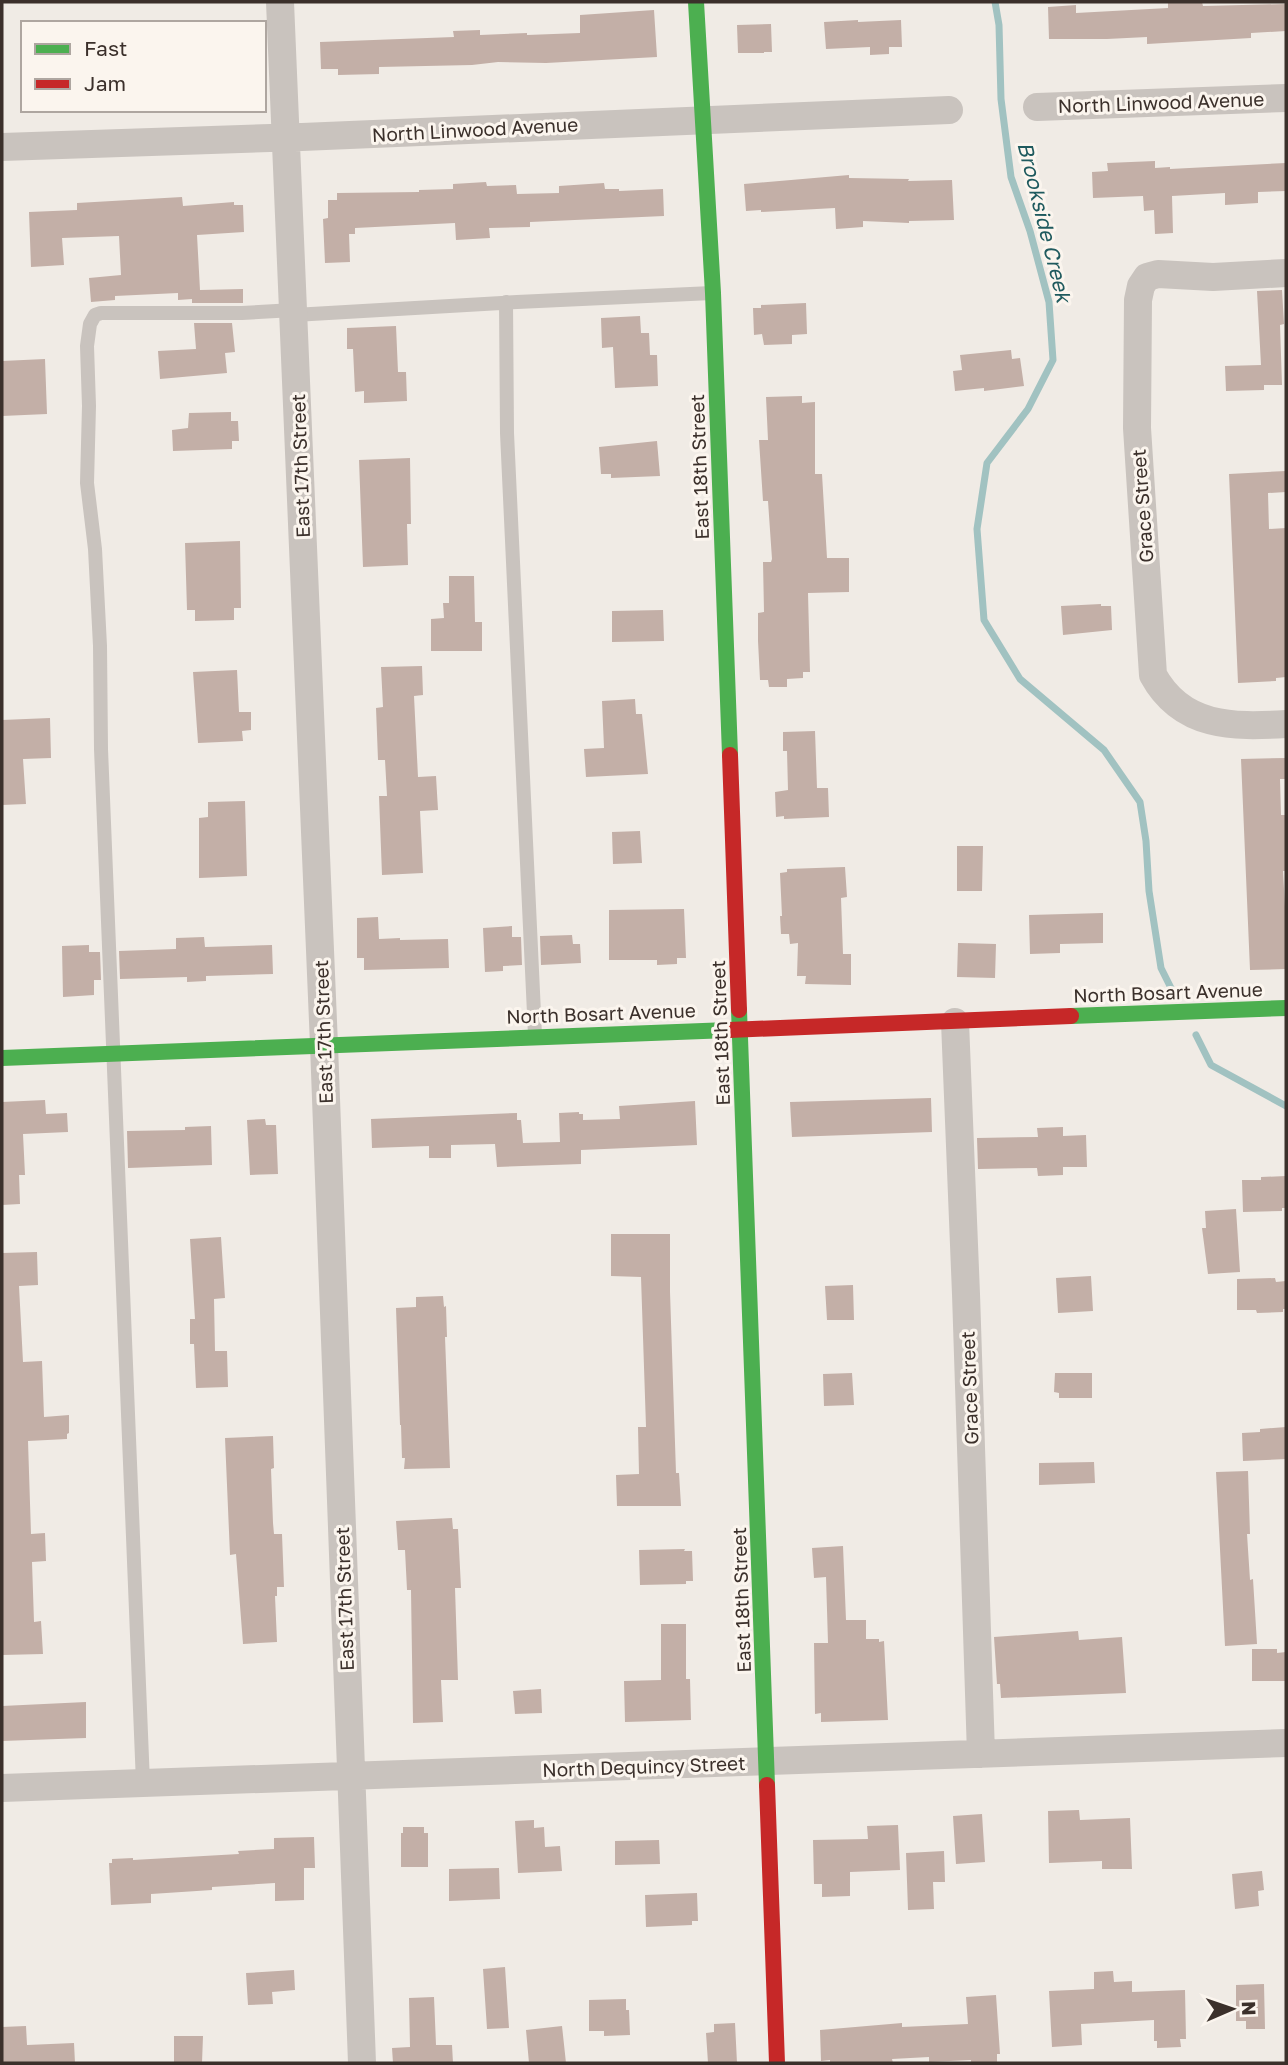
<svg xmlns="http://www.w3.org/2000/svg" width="1288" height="2065" font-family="'Golos Text',sans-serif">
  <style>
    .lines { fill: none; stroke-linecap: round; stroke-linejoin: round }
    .stream { stroke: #a1c2c1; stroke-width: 7 }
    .building { fill: #c3afa7 }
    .lane { stroke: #c9c3be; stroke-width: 14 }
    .street { stroke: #c9c3be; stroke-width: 28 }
    .fast { stroke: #4caf50; stroke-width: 16 }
    .jam { stroke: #c62828; stroke-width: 16 }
    .labels { text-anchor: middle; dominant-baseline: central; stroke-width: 6; stroke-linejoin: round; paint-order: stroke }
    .street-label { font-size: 19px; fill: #3b302b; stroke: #fbf5ee }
    .water-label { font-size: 21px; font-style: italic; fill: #1f5a5e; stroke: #fbf5ee }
  </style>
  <rect width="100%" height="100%" fill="#f0ebe5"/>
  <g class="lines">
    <path class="stream" d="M995,2l4,23 2,74 10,78 19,54 19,71 4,58 -25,49 -41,54 -10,66 7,91 36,59 84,71 36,52 6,39 3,50 12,77 13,26
      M1196,1035l15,30 75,41"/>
  </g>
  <path class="building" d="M1170,2h32l1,4 83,-2v27l-35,2v5l-104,6v-7l-40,2h-58l-1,-32 28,-2v8l92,-5v-5z
    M654,10l3,47 -111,6 -48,-1 -26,3 -93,2v7l-41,1v-6h-17l-1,-27 134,-5 -1,-6 27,-1v5l47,-2v2l53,-2v-18z
    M858,20v2l43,-2 1,27h-13v7l-19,1v-8l-44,2 -2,-27z
    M771,24l1,28h-8v1h-26l-1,-28z
    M1155,161v7l15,-1v2l116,-6v28l-28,1v11l-33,2v-12l-53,3 1,37 -18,1 -1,-24 -10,1 -1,-15 -50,2 -1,-26 16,-1 -1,-8z
    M849,175v3l60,1 -1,2 44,-1 2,40 -45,1v2l-46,-2v6l-27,2 -1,-21 -74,4v-2l-15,1 -2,-27z
    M486,182l1,4 29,-1 1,9 42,-1v-7l45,-3 1,6h14v2l44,-2 1,27 -134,6v5l-41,1 1,10 -34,2 -1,-17 -100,5v6h-6l1,28 -25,1 -2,-44 5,-1v-18h9v-7l82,-1v-2l34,-1v-5z
    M182,197l1,9 51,-4v3h9l1,27 -47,3 3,55 43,-1v14h-51v-4l-14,1v-7l-63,3v4l-24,2 -2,-24 32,-3 -2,-39 -57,2 2,27 -33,2 -2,-55 48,-2v-7z
    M1282,290l2,34 -4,1 2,60h-18v5l-38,1 -1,-25 36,-1 -4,-74z
    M806,303l1,31 -15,1v9l-28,1 -2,-11 -8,1 -1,-27h8v-3z
    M640,316l1,17h8l1,22h7l1,31 -43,2 -2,-41 -11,1 -1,-30z
    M194,323h38l3,29 -10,1 2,20 -67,6 -2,-28 38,-2z
    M396,326l2,46h8l1,29 -43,2v-12l-9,1 -2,-43h-6v-21z
    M1011,350l1,9 8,-1 4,28 -40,5v-3l-29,3 -2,-20 9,-1 -2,-15z
    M45,359l2,55 -45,2v-55z
    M802,396v7l13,-1v72h7l5,84h22v34l-41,1 2,79h-7v6l-16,1v8h-18l-1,-7h-8l-2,-39v-28l6,-1 -1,-50h8l1,-3 -4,-58h-5l-4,-61h9l-2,-43z
    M231,412v9h7l1,20h-7v8l-59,2 -1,-21 16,-2 1,-15z
    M657,441l3,35 -49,2v-4h-10l-2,-27z
    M410,458l1,66h-4l1,41 -45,2 -4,-107z
    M1286,471v21l-18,1 1,36 17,-1v149l-10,1v3l-38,2 -9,-209z
    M240,541l1,67h-7v12l-39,1v-11h-8l-2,-67z
    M449,576h25l1,46h7v29h-51v-32l13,-1 -1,-15h6z
    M1101,604v2h10l1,24 -49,5 -2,-29z
    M663,610l1,31 -52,1v-31z
    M422,666l1,29 -9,1 4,81 18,-1 2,34 -18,1 3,62 -41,2 -3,-79h8l-2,-36h-7l-2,-52 7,-1 -2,-40z
    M237,670l2,42h12v18l-9,1 1,10 -45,2 -5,-71z
    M635,699l1,15h6l6,60 -62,3 -2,-28 20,-1 -2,-47z
    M50,718l1,40 -28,1 3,45 -24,1v-85z
    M815,731l2,57h11l1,29 -45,2v-3l-8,1 -1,-25 13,-2 -1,-39h-4v-19z
    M1286,758v21h-6l1,36h5v56h-3l2,36h1v62l-36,1 -9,-211z
    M245,801l2,75 -48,2v-60l9,-1v-15z
    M640,831l2,32 -29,1 -1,-32z
    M957,846h26l-1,45h-25z
    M845,867l2,30 -6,1 2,56h8v31l-46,-1 1,-8h-9l1,-33 -8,1 -1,-10h-8l-1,-18h2l-2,-43 7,-1v-3z
    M684,909l2,49h-9v6l-20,1v-5h-48v-50z
    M1103,913v30l-43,1v9l-30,1 -1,-39z
    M378,917l1,22 21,-1v2l48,-1 1,29 -85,2v-12h-7v-40z
    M512,926v11h9l1,28 -19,1v5l-18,1 -2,-44z
    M572,935l1,9h7l1,19 -40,2 -1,-29z
    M204,937l1,10 67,-2 1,29 -67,2v5l-19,1v-5l-67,2 -1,-28 57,-2v-11z
    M958,943l38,1 -1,34 -38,-1z
    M89,945v7h11l1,28h-7v15l-31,2 -1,-51z
    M931,1098l1,34 -140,5 -2,-35z
    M45,1100l1,14 21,-1 1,19 -45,2 2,41h-6l1,29 -18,1v-103z
    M695,1101l2,44 -116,5v14l-84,3 -2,-23 -44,1v13h-22v-12l-57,2 -1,-29 146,-6v7h4l2,23 37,-1 -1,-29 20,-1v2h4v6l37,-1 -1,-13z
    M265,1119l1,6h10l2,49 -28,1 -3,-55z
    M211,1126l1,39 -84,3 -1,-37 58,-1v-3z
    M1063,1127v9l23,-1 1,32h-24v8l-25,1 -1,-8 -59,1 -1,-31 61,-1 -1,-9z
    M1286,1176v32h-4v3l-39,1 -1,-32h19v-3z
    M1236,1209l4,63 -32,2 -6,-46h4l-1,-17z
    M611,1234h59v58l6,181h3l2,33h-64l-1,-31 23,-1 -1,-47h8l-5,-150 -30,-1z
    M221,1237l4,61 -11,1 1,52h12l1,36 -32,1 -2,-44h-4v-25h5l-5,-80z
    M37,1252l1,33 -19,1 4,76 19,-1 2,56 25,-2v18l-2,1v5l-39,2 3,93 14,-1 1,28 -14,1 2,60 7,-1 2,33 -41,1v-402z
    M1091,1276l2,35 -35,2 -2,-35z
    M1275,1278l1,4 10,-1v28h-3v3l-26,1 -1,-3h-19v-31z
    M853,1285l1,35h-27l-2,-34z
    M443,1296l1,11 2,-1 1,31h-2l5,131 -46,1 1,-11h-3l-1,-33h-1l-4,-117 20,-1v-10z
    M852,1373l2,32 -30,1 -1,-32z
    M1055,1373h37v25h-33v-5l-5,-1z
    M1286,1427v32l-43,2 -1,-28 18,-1v-3z
    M273,1436l1,32 -3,1 2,54 1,11h8l2,53h-7v9h-2l2,46 -34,2 -7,-90 -6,1 -5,-117z
    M1094,1462l1,21 -56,2v-22z
    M1248,1471l2,63h-3l3,46 3,-1 4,65 -32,2 -9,-174z
    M452,1518l1,11h5l3,59h-6l3,92h-17l2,42 -30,1 -2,-133h-4l-2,-40h-7l-2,-29z
    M843,1546l3,74h20v19h13v3l5,-1 4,79 -67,2v-9l-6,1 -1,-71h14l-2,-66 -12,1 -2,-30z
    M685,1549l-1,2h8l1,30h-7v3l-46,1 -1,-35z
    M661,1624h25v55h4l1,41 -66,2 -1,-41 37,-1z
    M1078,1631l1,9 43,-3 4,56 -125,5 -1,-14h-3l-3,-47z
    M1252,1649h25v4l9,-1v29h-34z
    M541,1689l1,24 -27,1 -2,-23z
    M86,1702v36l-84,3v-35z
    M1079,1810l1,10 50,-2 2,51h-30v-8l-53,2 -1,-52z
    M982,1814l3,48 -29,2 -3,-48z
    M534,1820v8l10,-1 1,20 15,-1 2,25 -44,2 -3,-52z
    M898,1825l2,45 -50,2v24l-28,1v-13h-8l-1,-44 55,-1 -1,-13z
    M403,1827h21v6h4v34h-27v-34h2z
    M314,1837l1,31h-11v32l-29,1v-18l-63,4v3l-61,4v9l-40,2 -2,-42h3v-4l21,-1v2l106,-6 -1,-3 36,-2v-11z
    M659,1840l1,24 -45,1v-24z
    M944,1851l1,31h-12l1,27 -26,1 -2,-57z
    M499,1868l1,31 -51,2v-32z
    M1262,1871l2,19 -6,1 1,15 -24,3 -3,-35z
    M697,1893l1,28h-6v4l-46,2 -1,-32z
    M505,1967l4,61 -22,1 -4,-60z
    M294,1970l1,20 -23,2 1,12 -25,1 -2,-32z
    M1113,1971l1,11 18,-1v11l53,-2 1,49h-6l1,8 -24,1v-7h-3v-21l-73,4 1,21 -30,2 -3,-56 45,-2v-17z
    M1264,1984l1,45h-19v-8h-10v-36z
    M996,1995l4,59h-3v9h-26v-3l-42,2v-5l-37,2 1,4h-63v-3l-9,1 -1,-31 82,-7v4l66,-3 -2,-27z
    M434,1997l2,48h16l1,18h-60l-1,-15 18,-1 -1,-49z
    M626,1999v11h3l1,25 -26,1v-5h-15v-31z
    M735,2023l2,40h-29l-2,-30 8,-1v-8z
    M26,2026l1,19 47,-2 1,20h-72l-1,-36z
    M562,2026l4,37h-37l-3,-33z
    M174,2036h29l-1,27h-28z"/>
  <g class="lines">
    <path class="lane" d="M506,302l1,131 28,602
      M294,315l223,-13 195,-9
      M143,1783l-42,-1034 -1,-103 -5,-97 -8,-66 2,-77 -2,-60 3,-22 5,-9 6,-2h141l52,-3"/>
    <path class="street" d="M280,2l44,1043 38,1018
      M1037,107l249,-9
      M2,147l300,-10 647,-27
      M1286,273l-73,4 -55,-3 -11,3 -6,9 -3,14 -1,128 16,247c29,53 80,52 133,49
      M955,1022l11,272 15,460
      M2,1788l1284,-45"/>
    <path class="fast" d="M696,2l17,291 17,462
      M739,1010l28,775
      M1071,1016l215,-8
      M2,1058l727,-28"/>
    <path class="jam" d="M730,755l9,255
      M729,1030l342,-14
      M767,1785l10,278"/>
  </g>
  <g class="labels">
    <g class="street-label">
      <text transform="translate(1161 102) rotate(-2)">North Linwood Avenue</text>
      <text transform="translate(475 129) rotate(-3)">North Linwood Avenue</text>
      <text transform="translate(300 466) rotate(-92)">East 17th Street</text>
      <text transform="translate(699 467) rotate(-92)">East 18th Street</text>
      <text transform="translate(1142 506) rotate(-94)">Grace Street</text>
      <text transform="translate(1168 992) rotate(-2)">North Bosart Avenue</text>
      <text transform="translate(601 1013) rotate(-2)">North Bosart Avenue</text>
      <text transform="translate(323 1032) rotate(-92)">East 17th Street</text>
      <text transform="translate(720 1033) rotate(-92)">East 18th Street</text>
      <text transform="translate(969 1388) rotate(-92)">Grace Street</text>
      <text transform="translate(344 1599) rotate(-92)">East 17th Street</text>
      <text transform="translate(741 1600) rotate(-92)">East 18th Street</text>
      <text transform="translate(644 1766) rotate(-2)">North Dequincy Street</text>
    </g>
    <g class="water-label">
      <text transform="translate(1045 222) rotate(76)">Brookside Creek</text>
    </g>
  </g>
  <rect width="1288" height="2065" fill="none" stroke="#3b302b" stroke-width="7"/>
  <rect x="21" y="21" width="245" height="91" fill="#fbf5ee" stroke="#aea6a0" stroke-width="2"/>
  <rect x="35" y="44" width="35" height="10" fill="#4caf50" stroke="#aea6a0" stroke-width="2"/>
  <text x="84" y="56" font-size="21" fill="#3b302b">Fast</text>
  <rect x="35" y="79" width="35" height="10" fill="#c62828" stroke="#aea6a0" stroke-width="2"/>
  <text x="84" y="91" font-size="21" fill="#3b302b">Jam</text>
  <g transform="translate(1232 2009) rotate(88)" stroke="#fbf5ee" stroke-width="5" paint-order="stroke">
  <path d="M0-5L12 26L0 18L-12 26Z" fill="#3b302b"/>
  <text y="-10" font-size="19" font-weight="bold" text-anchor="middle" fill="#3b302b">N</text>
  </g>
</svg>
